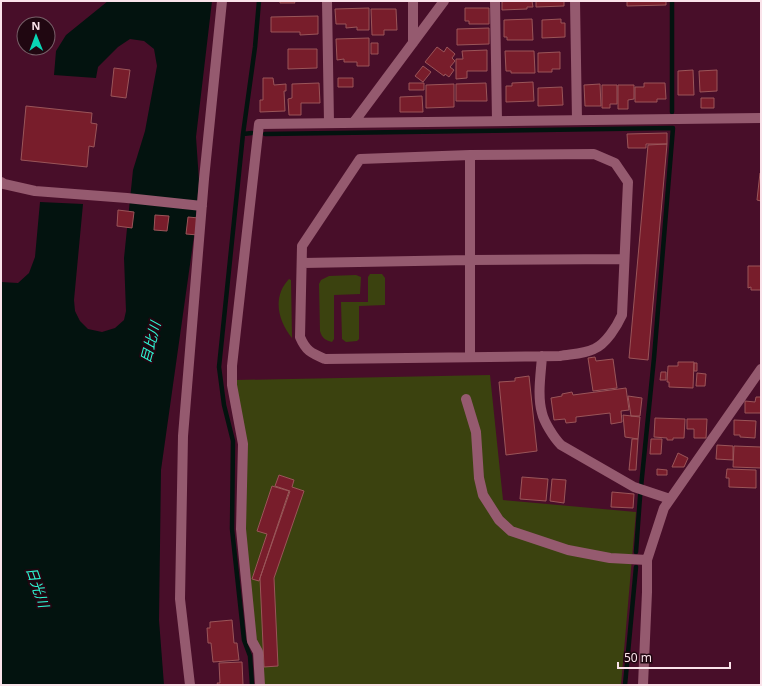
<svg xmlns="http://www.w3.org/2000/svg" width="762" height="686" font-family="'Noto Sans','Noto Sans JP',sans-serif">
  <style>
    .green { fill: #3b420f }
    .water { fill: #03130f }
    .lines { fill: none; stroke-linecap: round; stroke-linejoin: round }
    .stream { stroke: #03130f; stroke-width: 4.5 }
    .building { fill: #781d2b; stroke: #9a5559 }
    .minor { stroke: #955a6f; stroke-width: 10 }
    .labels { text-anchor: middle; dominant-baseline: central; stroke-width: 4; stroke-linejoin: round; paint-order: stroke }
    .water-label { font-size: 14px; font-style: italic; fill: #2ef6d3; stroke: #200711 }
  </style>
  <rect width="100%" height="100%" fill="#480e29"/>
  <path class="green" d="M370,274h12l3,4v27l-26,1v33l-2,2 -11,1 -4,-3 -1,-37h27v-25z
    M356,275l5,2 -1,17 -26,1v44l-2,3c-7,-2 -10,-4 -12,-11l-1,-47 2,-4 8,-4z
    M289,279l2,1 1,58c-14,-17 -20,-41 -3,-59z
    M490,375l13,125 133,12 -15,173h-359c-16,-101 -21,-203 -27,-305z"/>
  <path class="water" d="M108,1h104l-16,136 3,44 -5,55 -33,234 -2,150 5,65h-163v-403l17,1 11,-10 6,-16 5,-55 43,2 -9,96 1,11 5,10 8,8 14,3 13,-4 9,-8 2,-9 -2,-53 9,-88 12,-39 12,-65 -3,-17 -10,-8 -14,-2 -12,8 -20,20 -2,11 -42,-3 2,-24 10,-16z"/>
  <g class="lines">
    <path class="stream" d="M672,1v111
      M243,134l9,-1
      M265,134l408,-6 -19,230 -14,139 -4,55
      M252,685l-2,-29 -6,-16 -12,-111 1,-88 -9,-36 -5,-38 24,-233 12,-87 4,-46
      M625,685l11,-118"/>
  </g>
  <path class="building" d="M280,1h14l1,2h-15z
    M504,1h28l1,6h-6v2l-25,1v-8z
    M536,1h28v5l-28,1z
    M627,1h39v4l-39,1z
    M369,8v22h-12v-3l-11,1v-4h-10l-1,-15z
    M465,8h24v16h-20v-3h-4z
    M371,9h25l1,21h-13v5h-12z
    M318,16v18l-18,1v-3h-29v-15z
    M532,19l1,21h-26v-3h-3v-17z
    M561,19v4h4v14l-23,1v-18z
    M489,28v16l-32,1v-16z
    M369,38v28h-12v-4h-13v-3l-7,1 -1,-21z
    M371,43h7v11h-7z
    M437,47l7,5 3,-5 8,7 -3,4 3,3 -5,6 4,3 -5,7 -4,-3 -1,2 -19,-14z
    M288,49h29v19l-29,1z
    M487,50v21h-20v7l-11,1v-20h7l-1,-8z
    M505,51h29l1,22h-24v-2h-5z
    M560,52v17h-8v3h-14v-19z
    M423,66l8,6 -8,10 -8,-6z
    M114,68l16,2 -4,28 -15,-2z
    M693,70l1,25h-16v-24z
    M717,70v21l-17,1 -1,-21z
    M263,78h10l1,7 12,-1v7h-2l1,20 -25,1v-12h3z
    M338,78h15v9h-15z
    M533,82l1,19 -28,1v-16h6v-3z
    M319,83l1,20h-19v12h-12l-1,-16 4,-1v-14z
    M409,83h15v7h-15z
    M486,83l1,18h-31v-17z
    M644,83h21l1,16h-9v3h-22v-15h9z
    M454,84v23l-28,1v-23z
    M600,84l1,22h-16l-1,-21z
    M602,85h15v19h-7v4h-8z
    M618,85h16v14l-6,1v9h-10z
    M562,87l1,18 -25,1v-18z
    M422,96l1,16h-23v-15z
    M701,98h13v10h-13z
    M26,106l66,7 -1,10 6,1 -3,23 -5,-1 -2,21 -66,-7z
    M667,133v11h-21v4h-18l-1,-14z
    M667,144l-19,216 -19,-2 19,-213z
    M760,173h1v28l-4,-1z
    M118,210l16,2 -2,16 -15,-2z
    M155,215l14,1 -2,15 -13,-1z
    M188,217l11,1 -1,17 -12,-1z
    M748,266h13v24h-10v-3l-3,1z
    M595,357l1,4 17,-2 4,29 -24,3 -5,-33z
    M678,362h16l-1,26 -24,-1v-5h-2l1,-16h10z
    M694,363h3v8h-3z
    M661,372h5v8h-6z
    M697,373l9,1 -1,12h-9z
    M529,376l8,75 -31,4 -7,-73 16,-1v-3z
    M626,388l3,22 -8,1 1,11 -11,2 -1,-11 -34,4v5l-10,1 -1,-4 -11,1 -3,-22 11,-2v-2l10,-2 1,3z
    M628,396l14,2 -2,18h-9z
    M756,397h5v16h-16v-12l10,1z
    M623,415l17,2 -2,22 -13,-2z
    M655,418l30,1 -1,19h-11v2h-6v-2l-13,-1z
    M687,419h20l-1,19h-12v-9h-7z
    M734,420l22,1 -1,17 -15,-1v-2h-6z
    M632,439h6l-2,31h-7z
    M651,439h11l-1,15h-11z
    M717,445l16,1v14l-17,-1z
    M734,446l27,1v21l-28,-1z
    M678,453l10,5 -4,9h-12z
    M657,469l10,1v5h-10z
    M727,469l29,1v18l-27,-1v-9h-3z
    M279,475l15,5 -2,7 12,4 -30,87 4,88 -14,1 -4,-89 30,-87 -15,-5z
    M522,477l26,2 -2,22 -26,-2z
    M552,479l14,1 -2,23 -14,-2z
    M272,486l17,5 -30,90 -7,-2 15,-45 -10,-3z
    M612,492l22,2 -1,14 -22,-1z
    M232,620l2,23h3l2,17 -26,2 -2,-19h-3l-1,-15h3v-6z
    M242,662l1,23h-25l-1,-2h3l-1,-20z"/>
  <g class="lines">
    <path class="minor" d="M327,1l2,122
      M413,1v42
      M495,1l2,120
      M575,1l2,119
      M354,122l90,-121
      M594,154l21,9 13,19 -6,133c-5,11 -16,29 -28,34 -10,5 -23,5 -34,7l-235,3c-14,-6 -19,-8 -25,-22l2,-91 58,-87 110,-4z
      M470,155v201
      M1,182l3,2 31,7 92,7 75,8
      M303,263l167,-3 154,-1
      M542,356c-1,17 -5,39 0,57 2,9 12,25 19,32l73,42 36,12
      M466,399l10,33 3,46 4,17 16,25 12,11 57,19 42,8 37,2
      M190,685l-10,-86 3,-163 21,-257 18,-178
      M260,685l-2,-33 -6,-11 -11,-112 2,-85 -11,-59v-19l27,-242 502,-6
      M643,685l4,-93v-32l17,-52 97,-139"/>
  </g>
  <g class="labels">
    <g class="water-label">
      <text transform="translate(150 342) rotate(-75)">目比川</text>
      <text transform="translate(38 587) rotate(71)">日光川</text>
    </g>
  </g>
  <rect width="762" height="686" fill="none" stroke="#fae3ea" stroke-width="4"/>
  <g transform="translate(36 36) rotate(359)"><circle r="19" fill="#200711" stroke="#775f68"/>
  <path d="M0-3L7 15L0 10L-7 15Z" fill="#09d5b5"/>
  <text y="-6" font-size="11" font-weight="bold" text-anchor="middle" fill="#fae3ea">N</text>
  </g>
  <path d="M618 662v6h112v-6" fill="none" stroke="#fae3ea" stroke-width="2"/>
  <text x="624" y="662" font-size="12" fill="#fae3ea" stroke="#200711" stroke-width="3" paint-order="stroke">50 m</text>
</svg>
